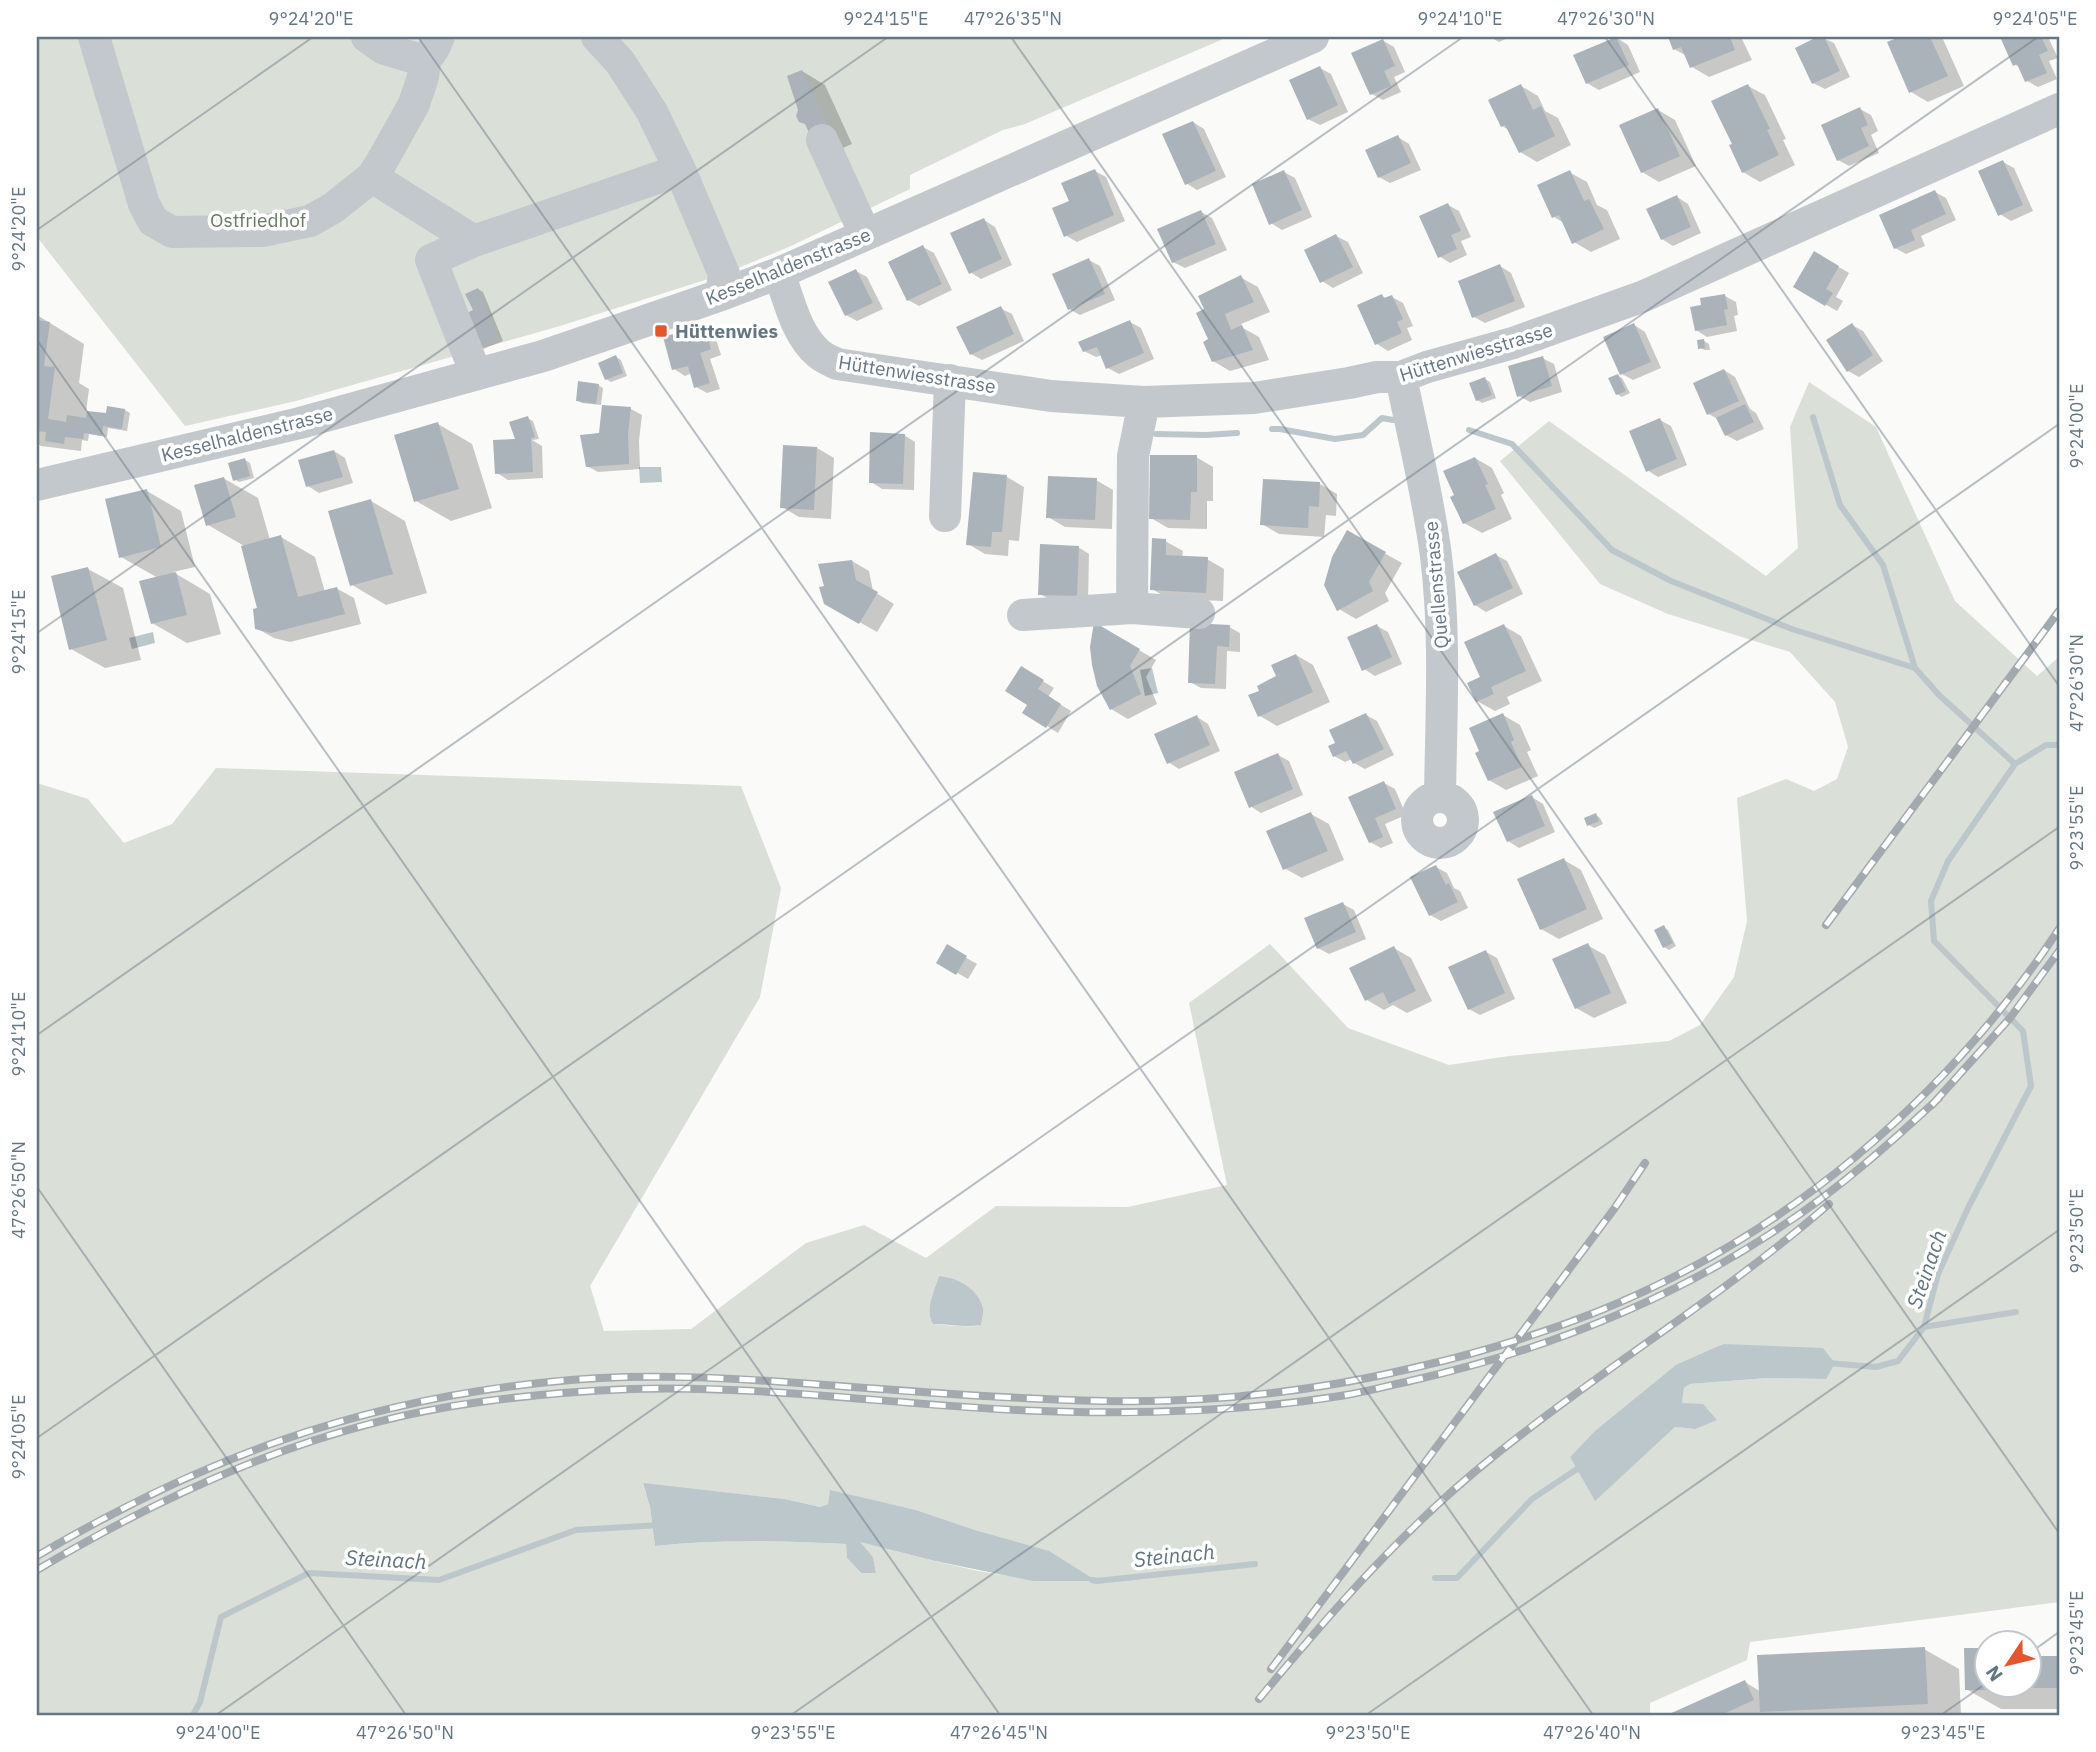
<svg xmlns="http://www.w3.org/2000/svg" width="2096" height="1752" font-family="'IBM Plex Sans',sans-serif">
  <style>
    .green { fill: #dadfd7; fill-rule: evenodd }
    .water { fill: #bbc7cb }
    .shadow { fill: #0003 }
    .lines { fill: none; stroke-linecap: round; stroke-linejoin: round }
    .stream { stroke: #bbc7cb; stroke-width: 6 }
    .building { fill: #aab3b9 }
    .minor { stroke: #c3c8cc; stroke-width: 32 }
    .rail-casing { stroke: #a2aab0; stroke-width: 8 }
    .rail { stroke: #fff; stroke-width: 5; stroke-dasharray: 16; stroke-linecap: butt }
    .ticks { fill: none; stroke: #657683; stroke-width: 2; stroke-opacity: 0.45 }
    .poi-dot { fill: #e4572e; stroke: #fff; stroke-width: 2.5 }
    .labels { text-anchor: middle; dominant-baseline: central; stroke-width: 7; stroke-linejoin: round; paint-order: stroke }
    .park-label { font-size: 19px; fill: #687a64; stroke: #fff }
    .street-label { font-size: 19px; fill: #657683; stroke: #fff }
    .poi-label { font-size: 19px; font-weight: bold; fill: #657683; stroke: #fff; text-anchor: start }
    .water-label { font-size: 21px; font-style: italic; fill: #60757c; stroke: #fff }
    .neatline { fill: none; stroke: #657683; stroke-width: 2.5 }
    .ticks-label { font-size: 18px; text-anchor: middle; fill: #657683 }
  </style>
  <rect width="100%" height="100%" fill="#fafaf8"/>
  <path class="green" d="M37,37h1191l-203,87 -22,6 -93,45v14l-119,57 -67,28 -164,52 -264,75 -111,25 -148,-189z
    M1809,382l67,45 79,174 82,75 22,-19v945l-309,40 -3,18 -97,43v12h-1613v-932l51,16 36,44 48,-19 44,-56 525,18 40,102 -21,109 -170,289 14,45 87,-2 115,-86 58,-18 62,33 70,-52 132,1 99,-22 -38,-182 81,-59 78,84 101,37 60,-9 160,-15 31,-16 34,-48 13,-56 -10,-123 49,-19 28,12 23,-12 11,-32 -13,-45 -45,-50 -122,-38 -68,-30 -100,-123 49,-40 217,155 32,-28 -8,-121zM939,1276c18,1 40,13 44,32 1,5 -1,11 -2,17 -16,3 -32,0 -48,-1 -9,-14 1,-32 6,-48zM1722,1344l104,35 -59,-1 -77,6 -6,4 -2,15 13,26 -20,-2 -80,73 -25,-43c45,-47 98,-78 152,-113zM643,1484l142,15 35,8 8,-3 2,-13 86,19 62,21 118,49c-81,6 -161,-19 -238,-39l15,16 3,16h-15l-14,-15 -1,-14c-66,-3 -125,-5 -191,2l-5,-39z"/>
  <path class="water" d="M639,467h22l1,15 -22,1z
    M153,632l2,11 -23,6 -3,-11z
    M1152,668l6,25 -13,3 -5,-26z
    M939,1276c18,1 40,13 44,32 1,5 -1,11 -2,17 -16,3 -32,-1 -48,-1 -9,-14 1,-32 6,-48z
    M1723,1344l100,4 12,15 -9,16 -59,-1 -77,6 -6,4 -2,15 21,1 14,16 -22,9 -20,-2 -80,74 -25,-44 25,-26 81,-66z
    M643,1483l142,16 35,8 8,-3 2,-14 86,20 62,21 71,20 48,30h-64l-98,-20 -75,-19 13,15 3,16h-15l-14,-15 -1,-14c-65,-3 -126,-5 -191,2l-5,-39z"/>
  <path class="shadow" d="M1490,37h20l-11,5z
    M1670,37h59l2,2v-2h10l11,23 -43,17 -17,-10 -5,-11 -13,-7z
    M1821,37l13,6 16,34 -25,12 -12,-6 -16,-35z
    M1903,37h39l22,49 -36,16 -17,-10 -22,-49z
    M2002,37h46l10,21 -9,3 8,18 -19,8 -11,-6 -6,-13 -7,-4z
    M1617,38l11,7 12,27 -41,18 -12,-7 -11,-27z
    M1382,40l12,7 11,25 -11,5 7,15 -18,8 -11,-6z
    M1320,68l11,6 17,38 -28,13 -12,-6z
    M802,71l23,14 27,59 -16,7 -37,-41z
    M1521,86l17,10 7,15 13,7 13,27 -34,17 -17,-10 -11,-22 -7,-4z
    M1748,86l17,9 21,44 -3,1 12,25 -35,17 -17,-10z
    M1860,109l11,6 7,16 -7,4 8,18 -30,13 -11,-6z
    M1658,110l17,10 21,46 -37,16 -17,-10z
    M1193,122l11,7 22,48 -29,13 -11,-7z
    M1398,137l11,7 12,26 -31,13 -11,-6z
    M2003,162l11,6 19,43 -22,10 -11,-7z
    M1095,171l11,6 19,44 -48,21 -12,-7 6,-33z
    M1284,172l11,6 17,39 -30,13 -11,-7z
    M1569,172l18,10 10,23 10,5 13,29 -29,13 -17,-10 -10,-19 -10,-6z
    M1935,192l11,6 10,22 -35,16 4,10 -19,8 -11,-6z
    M1677,197l11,7 13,29 -28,13 -11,-7z
    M1448,205l11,6 12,26 -10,4 6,14 -17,8 -11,-7z
    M1201,212l11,6 15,32 -42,18 -12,-6z
    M984,220l11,7 17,38 -31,14 -11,-7z
    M1336,236l12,6 15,31 -30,15 -11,-7z
    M923,247l11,6 18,37 -33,16 -11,-6z
    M1815,253l34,20 -13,24 7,4 -6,10 -42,-24z
    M1089,260l11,6 15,34 -35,15 -11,-6z
    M1500,266l11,7 14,34 -40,16 -11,-6z
    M856,271l11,6 16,32 -26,12 -11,-6z
    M1240,277l18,10 12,25 -29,12 2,4 16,9 10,23 -39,11 -17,-10 -3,-22z
    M478,289l5,3 20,49 -20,8 -5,-2 -3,-36z
    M1382,296l5,3 5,-2 11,6 10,23 -6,2 5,12 -24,11 -11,-7z
    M1725,296l11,6 2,13 -4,1 3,15 -30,6 -11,-7 7,-24z
    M1000,308l12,6 12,27 -42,19 -11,-6z
    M37,315l47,29 -5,39 10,6 -3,23 21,3 18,-5 5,3 -3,18 -19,-3 -1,9 -18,-3 -1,7 -6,-1 -1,11 -40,-5 -4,-3z
    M1130,322l11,6 13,31 -35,15 -11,-6 -6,-13 -6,2 -12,-6z
    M1634,325l11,7 16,36 -28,12 -11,-6z
    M1852,325l11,6 20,30 -24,16 -11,-6z
    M703,327l11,6 7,22 -11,4 10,30 -13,4 -11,-6 -4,-14 -7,3 -11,-7z
    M1704,341l5,3 1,6h-5l-5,-2z
    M616,357l5,3 6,16 -16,6 -5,-3z
    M1542,358l12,6 8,28 -32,10 -11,-6z
    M1724,370l11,7 15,32 6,4 8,16 -27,12 -11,-6 -7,-15 -10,-6z
    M1618,376l4,2 8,15 -8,4 -5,-3z
    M1485,379l5,3 6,16 -14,5 -5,-3z
    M598,385l5,3 -2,17 -19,-2 -5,-3z
    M604,407l27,2 11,6 -3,26 1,28 -42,3 -11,-6 13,-31z
    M527,418l6,3 6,18 -7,1 10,6 1,32 -35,2 -11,-7 21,-33z
    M1660,420l11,6 16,39 -29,12 -11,-7z
    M438,424l34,20 20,64 -41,13 -35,-20z
    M904,435l11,7 -1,48 -32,-1 -11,-7z
    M817,448l17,10 -3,61 -32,-2 -17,-10z
    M334,451l11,7 8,25 -34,10 -11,-7z
    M1196,457l17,10v34h-6v28l-39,-1 -17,-10z
    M1475,458l17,10 12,25 -3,2 11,24 -30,14 -18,-10z
    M245,460l5,3 4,15 -15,4 -5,-3z
    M975,474l32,3 17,10 -5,54 -10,-1 -1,16 -23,-2 -17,-10z
    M223,478l35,20 12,42 11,-3 34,20 10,35 11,-4 18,10 7,26 -71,18 -16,-4 -18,-10 3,-19 -13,-62 -38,-22z
    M1096,480l17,10 -1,39 -47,-2 -17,-10z
    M1320,484l17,10 -1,22 -10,-1 -2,22 -45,-3 -17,-10z
    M147,491l34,20 14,56 -22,5 37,22 11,40 -34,9 -35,-20 6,-45 -37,-21z
    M371,501l34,20 22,72 -41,12 -34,-20z
    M1348,533l54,30 -17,30 4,8 -33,18 -17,-10z
    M1165,541l18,10 -1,7 25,1 17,10 -1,32 -54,-2 -17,-10z
    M1078,547l11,7 -1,47 -37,-1 -11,-6z
    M1496,555l11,6 16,33 -37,18 -11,-7z
    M852,561l17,10 4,20 21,13 -17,28 -51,-29z
    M88,569l35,19 18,72 -36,8 -34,-19z
    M1096,625l60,35 -10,17 11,27 -29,15 -17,-10z
    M1377,626l11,6 14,32 -27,12 -11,-7z
    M1504,626l17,10 21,45 -35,16 3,7 -15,7 -18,-10 6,-23z
    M1229,627l11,6v19l-13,-1 -1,38 -25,-1 -11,-6z
    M1296,655l17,10 17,37 -53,24 -17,-10 1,-25 18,-14z
    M1021,668l33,20 -6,9 23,14 -13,22 -33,-21 5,-7z
    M1366,715l11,6 17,34 -29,14 -11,-6 -2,-4 -7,3 -11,-6 3,-12z
    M1503,715l17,10 11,25 -4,2 11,24 -32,14 -17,-10 -8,-29z
    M1197,717l11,7 12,27 -41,18 -11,-7z
    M1278,755l11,6 14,34 -42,18 -11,-7z
    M1384,783l11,6 11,26 -21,9 8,19 -12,5 -11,-6 -19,-44z
    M1532,797l11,7 12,28 -36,16 -11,-7z
    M1311,814l18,10 15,36 -42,18 -18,-10z
    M1596,815l4,3 3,6 -9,4 -5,-3z
    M1564,860l17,10 22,49 -44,20 -18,-10z
    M1436,867l11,6 7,15 6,3 8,17 -27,13 -11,-6z
    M1343,904l11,6 12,29 -37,15 -11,-6z
    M1663,927l5,3 8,16 -7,4 -5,-3z
    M1587,945l18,10 22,48 -33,15 -18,-10z
    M947,947l30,17 -9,15 -30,-17z
    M1394,948l17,10 21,43 -25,12 -14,-8 -9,5 -17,-10z
    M1486,952l11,6 18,41 -35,16 -11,-6z
    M1924,1649l35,20 2,46h-191l-5,-2 -6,2h-88l74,-33 16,10z
    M1982,1649l6,3v34h42v-30l29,2v51h-58l-35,-20z"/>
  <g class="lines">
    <path class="stream" d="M1813,417l27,88 43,60 32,103
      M1272,429h8l55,10 28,-4 19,-17 11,2
      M1469,430l43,14 100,106 59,31 121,48 123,39 24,27 76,69
      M1156,434l50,1 31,-2
      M1924,1327l92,-15
      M1827,1363l49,4 22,-6 26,-34 14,-53 30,-66 63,-122 -8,-55 -89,-90 -3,-40 17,-40 67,-97 31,-19h13
      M1435,1578h22l75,-79 51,-34
      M1092,1580l5,1 158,-17
      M193,1715l7,-13 21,-85 88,-44 130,7 137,-50 84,-5"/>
  </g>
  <path class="building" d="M1616,37l13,28 -43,19 -13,-29z
    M1668,37h62l5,13 -45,18 -9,-21 -8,3z
    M1817,37h7l16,34 -28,13 -17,-36z
    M1899,37h31l18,39 -39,17 -22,-51z
    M2000,37h41l7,14 -9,4 8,18 -22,9 -8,-18 -4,2z
    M1383,39l12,27 -11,5 7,15 -21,9 -19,-42z
    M1320,66l18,39 -31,15 -18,-40z
    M802,70l28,61 -18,8 -7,-15 -6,-2 -3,-6 2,-6 -11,-34z
    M1521,84l12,26 8,-4 14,30 -36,17 -14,-28 -4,2 -13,-27z
    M1748,84l22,45 -3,1 12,25 -37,18 -13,-28 3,-1 -21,-43z
    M1860,107l8,18 -7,3 8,18 -32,15 -16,-36z
    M1658,108l22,48 -39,17 -22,-48z
    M1193,121l23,50 -31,14 -23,-51z
    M1398,135l13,28 -33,15 -13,-28z
    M2003,160l20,45 -25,11 -20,-45z
    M1095,169l19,46 -50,22 -12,-29 17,-7 -8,-18z
    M1284,170l18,40 -33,15 -17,-41z
    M1570,170l14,31 5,-2 15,30 -32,15 -13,-29 -7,3 -15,-33z
    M1935,190l11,24 -35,16 4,10 -21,9 -15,-34z
    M1677,195l14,32 -30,13 -15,-31z
    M1448,203l13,28 -10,4 6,14 -19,9 -19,-42z
    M1201,210l15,34 -44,19 -15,-34z
    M984,218l18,41 -33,15 -19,-41z
    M1336,234l17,33 -33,16 -16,-33z
    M923,245l19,39 -35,17 -19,-39z
    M1814,251l25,15 -13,23 7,4 -8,13 -32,-19z
    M1089,258l16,36 -37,16 -16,-36z
    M1500,264l15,37 -43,17 -14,-37z
    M856,269l17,34 -28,13 -17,-34z
    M1241,275l13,27 -29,12 6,16 11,-5 11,25 -41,12 -9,-20 5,-3 -12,-26 8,-4 -6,-13z
    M478,288l21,50 -22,10 -14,-33 10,-5 -8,-16z
    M1382,294l2,4 8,-3 11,24 -6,3 5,11 -27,12 -18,-40z
    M1725,294l3,15 -4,1 3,15 -32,6 -5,-24 11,-2 -1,-7z
    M1001,306l13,28 -44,21 -14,-28z
    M37,320l13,2 -6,44 11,1 -7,52 18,3 1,-7 19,3 1,-7 19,2 1,-7 18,3 -3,20 -19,-3 -1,10 -18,-3 -1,6 -18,-2 -1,7 -19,-3 1,-9 -9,-1z
    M1130,320l14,33 -38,16 -9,-22 -14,5 -5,-10z
    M1634,323l17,39 -31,13 -17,-38z
    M1852,323l21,32 -26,17 -21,-32z
    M704,325l7,24 -11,4 10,30 -16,5 -6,-22 -16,4 -9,-33z
    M1704,339l1,9 -7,1 -1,-9z
    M616,355l7,18 -18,7 -7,-17z
    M1543,356l9,30 -35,11 -9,-31z
    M1724,369l15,32 -32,14 -14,-32z
    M1618,374l8,17 -10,4 -8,-17z
    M1485,377l7,18 -16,6 -7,-18z
    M578,381l21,3 -3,20 -20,-3z
    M1745,404l9,18 -29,14 -9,-18z
    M602,405l29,2 -3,26 1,31 -43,3 -6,-32 19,-2z
    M528,416l7,21 -4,1 2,34 -38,2 -2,-34 22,-1 -6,-17z
    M1660,418l17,41 -31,13 -17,-41z
    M438,422l21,67 -45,13 -20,-67z
    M870,432l35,2 -2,50 -34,-1z
    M783,445l34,2 -3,63 -34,-2z
    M334,450l9,27 -37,10 -8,-27z
    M1150,455h47v37h-6l-1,28 -41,-1z
    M1475,457l13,27 -3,1 11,24 -33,15 -13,-27 4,-2 -11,-24z
    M245,458l5,18 -17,5 -5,-18z
    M973,472l34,3 -5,57h-10l-1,15 -25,-2z
    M1048,476l49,2 -2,42 -49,-2z
    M224,477l12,40 -30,9 -12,-41z
    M1263,479l57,3 -1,25 -10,-1 -1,22 -48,-3z
    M147,489l14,58 -42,11 -14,-59z
    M371,499l22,75 -43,12 -22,-75z
    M1347,530l39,22 -17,30 4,9 -36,20 -13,-26 8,-28z
    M281,535l17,62 39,-10 8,27 -74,19 -16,-4 -2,-20 4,-1 -16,-62z
    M1152,538l14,1v16l42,2 -2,36 -56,-3z
    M1040,544l39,2 -2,50 -39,-1z
    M1496,553l17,35 -39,18 -17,-34z
    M852,560l4,20 22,12 -19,32 -35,-20 -5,-17 5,-1 -6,-22z
    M88,567l19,73 -38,10 -18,-74z
    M176,572l11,43 -36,9 -12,-43z
    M1094,622l46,27 -10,17 11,28 -31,16 -13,-24 -5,-21 -2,-18z
    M1190,623l40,2 -1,22 -12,-1 -2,38 -27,-1z
    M1377,624l15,33 -30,14 -15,-34z
    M1504,624l22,47 -35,16 3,7 -18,8 -9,-19 13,-6 -16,-35z
    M1296,654l17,38 -55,25 -10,-22 11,-4 -2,-5 19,-10 -5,-11z
    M1021,666l23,14 -6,9 23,15 -15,24 -24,-15 5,-8 -22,-14z
    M1366,713l18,36 -31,15 -7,-13 -13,6 -5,-11 7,-3 -6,-13z
    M1503,713l11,27 -3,2 11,25 -34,14 -13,-28 4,-2 -10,-23z
    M1197,715l13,30 -43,19 -13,-30z
    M1278,753l15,36 -44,19 -15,-36z
    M1384,781l12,28 -21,9 8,19 -14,6 -21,-46z
    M1532,795l13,31 -38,16 -14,-30z
    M1311,812l17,39 -45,19 -17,-39z
    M1596,813l3,8 -12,5 -3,-8z
    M1564,858l23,51 -47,21 -23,-51z
    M1436,865l10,20 3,-2 9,19 -29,14 -19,-39z
    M1343,902l13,30 -39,17 -13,-31z
    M1664,925l9,18 -10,5 -9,-18z
    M1588,943l23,50 -36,16 -23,-50z
    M947,944l20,12 -11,19 -20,-12z
    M1394,946l22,45 -27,13 -6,-12 -18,9 -16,-33z
    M1486,950l19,43 -37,17 -20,-43z
    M1925,1647l3,57 -168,8 -3,-57z
    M1964,1648h19v5h5v33h40v4h-63z
    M2030,1656h28v32h-28z
    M1745,1680l9,20 -33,15h-54z"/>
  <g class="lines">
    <path class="minor" d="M94,37l50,167 9,17 19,11 90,-1 48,-10 23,-13 39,-31 9,-14 33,-59 9,-27 2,-16 9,-13 5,-11
      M367,37l17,12 41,12
      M597,37l23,25 32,50 28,58 44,104 -3,21
      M822,140l38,83
      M372,177l102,64 206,-71
      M474,241l-43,19 45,114
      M779,273c10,27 17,61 39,80 5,5 13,8 19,11l214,32 93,6 110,-4 95,-15 28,-6h24l26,-10 86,-24 131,-47 415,-187
      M1401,377c12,59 27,118 35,179 10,79 5,161 4,241
      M37,485l263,-62 243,-67 178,-61 58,-22 534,-236
      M945,516l5,-136
      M1132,608l1,-152 11,-54
      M1023,615l109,-7 67,5
      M1417 820a23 23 0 1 1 46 0a23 23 0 1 1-46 0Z"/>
    <g class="rail-casing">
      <path id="rail" d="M1826,925l233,-314
        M1932,1105l78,-87 49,-67
        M37,1556c164,-97 321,-155 512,-174 92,-10 185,-4 277,3 93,7 185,14 278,16 104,2 209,-9 309,-33 62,-14 122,-32 181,-55 191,-76 353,-214 465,-384
        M37,1570c136,-81 284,-147 443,-168 50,-7 101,-11 151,-13 129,-4 257,15 385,21 109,5 217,3 324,-14 24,-4 47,-10 70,-15 132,-30 259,-79 372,-155 57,-37 107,-82 157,-128
        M1271,1669l343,-460 31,-46
        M1259,1699c72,-87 146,-172 235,-243 109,-88 229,-160 335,-252"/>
    </g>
    <use href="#rail" class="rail"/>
  </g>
  <path class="ticks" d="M418,37l1175,1678M1011,37l1048,1496M1605,37l454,649M37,230l276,-193M37,340l963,1375M37,633l851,-596M37,1035l1426,-998M37,1187l369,528M37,1438l2001,-1401M2030,1653l29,-21M216,1715l1843,-1291M791,1715l1268,-888M1366,1715l693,-485M1941,1715l47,-33"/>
  <rect class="poi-dot" x="654" y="324" width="14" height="14" rx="3.5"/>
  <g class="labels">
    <g class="park-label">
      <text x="258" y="220">Ostfriedhof</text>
    </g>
    <g class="street-label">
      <text transform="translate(788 266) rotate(-22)">Kesselhaldenstrasse</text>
      <text transform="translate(1476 352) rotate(-17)">Hüttenwiesstrasse</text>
      <text transform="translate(917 374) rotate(9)">Hüttenwiesstrasse</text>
      <text transform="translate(247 434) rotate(-14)">Kesselhaldenstrasse</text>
      <text transform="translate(1436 585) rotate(-95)">Quellenstrasse</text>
    </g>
    <g class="poi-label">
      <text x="675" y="331">Hüttenwies</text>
    </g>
    <g class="water-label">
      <text transform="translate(1926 1269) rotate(-71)">Steinach</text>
      <text transform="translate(1174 1555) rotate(-6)">Steinach</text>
      <text transform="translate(386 1559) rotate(3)">Steinach</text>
    </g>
  </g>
  <rect width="2096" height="1752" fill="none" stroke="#ffffff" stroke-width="77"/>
  <g transform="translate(2008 1664) rotate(235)"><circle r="33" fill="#ffffff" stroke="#c1c8cd" stroke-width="2"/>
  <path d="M0-5L12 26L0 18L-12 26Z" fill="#e4572e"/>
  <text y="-10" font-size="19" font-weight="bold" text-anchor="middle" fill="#657683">N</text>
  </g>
  <rect x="38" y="38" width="2020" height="1676" class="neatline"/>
  <g class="ticks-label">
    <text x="311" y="25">9°24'20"E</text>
    <text x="886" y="25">9°24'15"E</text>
    <text x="1013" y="25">47°26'35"N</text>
    <text x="1460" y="25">9°24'10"E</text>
    <text x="1606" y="25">47°26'30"N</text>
    <text x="2035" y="25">9°24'05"E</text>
    <text transform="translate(19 229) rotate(-90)" y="6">9°24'20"E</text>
    <text transform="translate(2077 426) rotate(-90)" y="6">9°24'00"E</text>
    <text transform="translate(19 632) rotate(-90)" y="6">9°24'15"E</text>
    <text transform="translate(2077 683) rotate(-90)" y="6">47°26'30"N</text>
    <text transform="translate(2077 828) rotate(-90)" y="6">9°23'55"E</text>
    <text transform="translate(19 1034) rotate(-90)" y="6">9°24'10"E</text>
    <text transform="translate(19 1190) rotate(-90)" y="6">47°26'50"N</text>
    <text transform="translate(2077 1231) rotate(-90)" y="6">9°23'50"E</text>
    <text transform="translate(19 1437) rotate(-90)" y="6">9°24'05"E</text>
    <text transform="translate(2077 1633) rotate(-90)" y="6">9°23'45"E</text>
    <text x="218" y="1739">9°24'00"E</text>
    <text x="405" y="1739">47°26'50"N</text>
    <text x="793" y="1739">9°23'55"E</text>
    <text x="999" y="1739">47°26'45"N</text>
    <text x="1368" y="1739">9°23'50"E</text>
    <text x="1592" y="1739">47°26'40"N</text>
    <text x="1943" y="1739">9°23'45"E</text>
  </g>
</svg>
